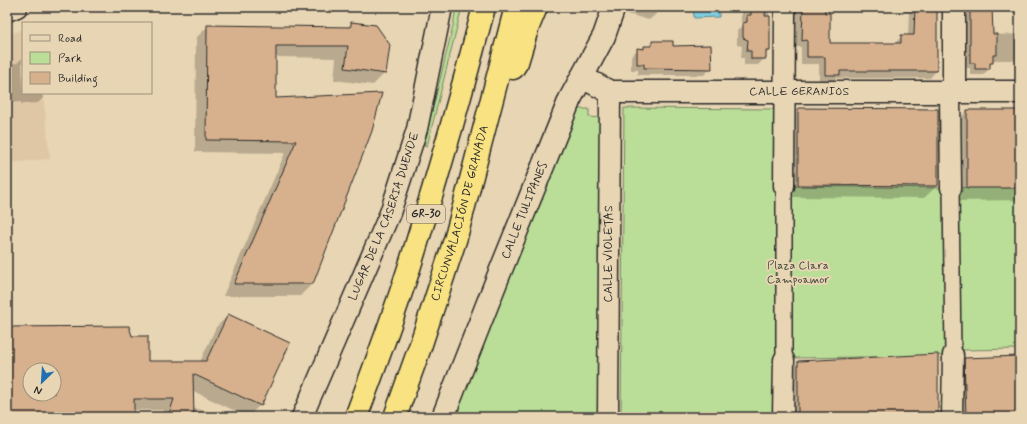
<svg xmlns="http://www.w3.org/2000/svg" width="1027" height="424" font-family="Mynerve,sans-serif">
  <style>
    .built { fill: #dfc7a6 }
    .green { fill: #badd97; stroke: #728461 }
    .water { fill: #7eccdd; stroke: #5d8c96 }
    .shadow { fill: #0003; fill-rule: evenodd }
    .building { fill: #d7b18d; stroke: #2b2b2b; fill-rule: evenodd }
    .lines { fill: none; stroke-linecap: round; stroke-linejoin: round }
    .pedestrian-casing { stroke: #2b2b2b; stroke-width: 18 }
    .minor-casing { stroke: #2b2b2b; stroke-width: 23 }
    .tertiary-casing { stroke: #2b2b2b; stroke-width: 25 }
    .motorway-casing { stroke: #2b2b2b; stroke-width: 25 }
    .pedestrian { stroke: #e8d5b3; stroke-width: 15 }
    .minor { stroke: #e8d5b3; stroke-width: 20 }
    .tertiary { stroke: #e8d5b3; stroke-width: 22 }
    .motorway { stroke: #f8e281; stroke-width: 22 }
    .labels { text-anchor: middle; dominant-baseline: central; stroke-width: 4; stroke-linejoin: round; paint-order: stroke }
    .shield { fill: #e8d5b3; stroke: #645e54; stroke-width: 1 }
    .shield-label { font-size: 11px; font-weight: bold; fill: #2b2b2b }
    .street-label { font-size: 12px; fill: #2b2b2b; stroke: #e8d5b3 }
    .park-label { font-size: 12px; fill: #40463b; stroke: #e8d5b3 }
  </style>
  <rect width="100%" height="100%" fill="#e8d5b3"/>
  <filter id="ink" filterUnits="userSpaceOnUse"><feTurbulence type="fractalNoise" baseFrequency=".025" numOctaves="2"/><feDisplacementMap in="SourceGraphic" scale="8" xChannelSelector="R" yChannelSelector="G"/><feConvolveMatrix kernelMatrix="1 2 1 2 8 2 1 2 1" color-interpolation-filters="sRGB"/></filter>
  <g filter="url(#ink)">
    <path class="built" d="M23,29v64h20l7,66 -43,4v-127z"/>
    <path class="green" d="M456,7h6l-35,139 -3,-1 29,-119z
      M624,108l152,1v77l175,2 69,-2v163l-58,1 -9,5 -19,1 -139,2 -11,2 -8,57h-155z
      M576,109h13v8l13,1 -4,299h-143z"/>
    <path class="water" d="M693,7h26v10l-25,1z"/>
    <path class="shadow" d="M629,7h29l-2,7 -7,6 -22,-6z
      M741,7h28v44l-4,4v3l-7,7h-14v-7h-3l1,-12 -5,-1v-14l4,-4z
      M796,7h29l4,37h66v-1l7,-7h6l1,-24h-5v-5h32v64l-6,7h-94l-4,4h-13v-18h-18v-17h-5z
      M964,7h30l-2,2v26l28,-1v41h-5v-15h-23v2l-3,3v4l-6,6h-13v-7h-5z
      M352,23l33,50 -12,12 -39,-5 2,-22 -61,-1v42l105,-4 -68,189 -12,12h-77l62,-143 -90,-1 1,-114 12,-12 138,2z
      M652,42l20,5 39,21 -7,7h-66v-5h-7v-14l7,-7 4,1 2,-3h4z
      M22,58l1,35h19l1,5 -5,5 -17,1v-2l-14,1v-39l10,-1z
      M799,109l138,77 -13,12 -138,-1v-75z
      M967,111h53v89l-66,1 1,-78z
      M229,315l31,90 -12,12 -55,-26v17l38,9h-70l2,-7h-30v7h-126v-89l124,9 16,25h53l16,-35zM30,370h24v24h-24z
      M1020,357v60h-70l-1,-42 16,-16z
      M799,362l138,55h-154v-39z"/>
    <path class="building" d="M751,7h15l-1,9h5v35h-4v8h-15v-8h-4l1,-11 -5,-2v-15l4,-1v-7h4z
      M803,7h22v6h5v30h71v-8h13l1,-28h22v64h-97v4h-15v-18h-18v-17l-5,1z
      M970,7h22l1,27h4v21h-4v8h-3v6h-15v-6h-5z
      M351,22l25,3 14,20 -4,29 -41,-6 3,-22h-72v52l106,-5 -10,38 -59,153h-79l62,-143 -90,-1 1,-115 144,2z
      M652,41h21v5l38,-1 1,24 -68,-1v-4h-7v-16l7,1v-3h8z
      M798,108l140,1v77l-140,-1z
      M967,110h51v4h2v74h-53z
      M228,314l62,29 -29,63 -68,-32 1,43h-26l6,-18h-40v18h-127v-90l122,-1 3,10h16v25h58zM30,370h24v24h-24z
      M938,354v63h-140v-56z
      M1020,356v61h-54l-2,-59z"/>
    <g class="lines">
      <g class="pedestrian-casing">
        <path id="pedestrian" d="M951,188l2,167
          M784,360v-174"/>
      </g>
      <g class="minor-casing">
        <g id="minor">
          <path d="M7,11l10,-4"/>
          <path d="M950,93l1,95"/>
          <path d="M784,186l1,-179"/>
          <path id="s1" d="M302,417l88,-204 27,-84 25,-122"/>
          <path id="s2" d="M608,417l2,-325"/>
          <path d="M783,417l1,-57"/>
          <path d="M952,417l1,-62"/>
        </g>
      </g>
      <g class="tertiary-casing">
        <g id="tertiary">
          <path id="s3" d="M582,77l28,15h410"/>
          <path d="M954,93v-86"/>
          <path id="s4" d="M443,417l55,-140 72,-178 34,-63 10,-29"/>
        </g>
      </g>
      <g class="motorway-casing">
        <g id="motorway">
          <path d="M513,68l4,-6 10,-33 9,-22"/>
          <path d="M356,417c21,-56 42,-112 59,-168 25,-80 48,-161 69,-242"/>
          <path id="s5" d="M395,417l25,-70 36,-110 60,-230"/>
        </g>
      </g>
      <use href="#pedestrian" class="pedestrian"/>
      <use href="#minor" class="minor"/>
      <use href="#tertiary" class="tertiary"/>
      <use href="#motorway" class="motorway"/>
    </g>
  </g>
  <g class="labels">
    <rect class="shield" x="407" y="205" width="38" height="18" rx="3"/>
    <g class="shield-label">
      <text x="426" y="214">GR-30</text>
    </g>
    <g class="street-label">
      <text stroke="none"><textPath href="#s3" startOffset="221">CALLE GERANIOS</textPath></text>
      <text stroke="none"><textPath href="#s4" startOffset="222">CALLE TULIPANES</textPath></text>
      <text stroke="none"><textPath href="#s5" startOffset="214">CIRCUNVALACIÓN DE GRANADA</textPath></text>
      <text stroke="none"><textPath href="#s1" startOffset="217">LUGAR DE LA CASERIA DUENDE</textPath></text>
      <text stroke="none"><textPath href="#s2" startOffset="163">CALLE VIOLETAS</textPath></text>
    </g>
    <g class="park-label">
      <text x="798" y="266">Plaza Clara<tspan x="798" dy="14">Campoamor</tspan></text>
    </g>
  </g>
  <rect width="1027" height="424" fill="none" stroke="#e8d5b3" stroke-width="24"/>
  <rect x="12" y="12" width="1003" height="400" fill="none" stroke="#2b2b2b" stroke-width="1.5" filter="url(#ink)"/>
  <rect x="22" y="22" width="130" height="72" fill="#e8d5b3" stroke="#9c917d"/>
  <rect x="30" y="35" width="20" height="6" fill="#e8d5b3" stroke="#9c917d"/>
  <text x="58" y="42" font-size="12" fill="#2b2b2b">Road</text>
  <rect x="30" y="52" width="20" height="12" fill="#badd97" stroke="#9c917d"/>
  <text x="58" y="62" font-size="12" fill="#2b2b2b">Park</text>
  <rect x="30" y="72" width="20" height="12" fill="#d7b18d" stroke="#9c917d"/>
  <text x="58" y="82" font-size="12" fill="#2b2b2b">Building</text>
  <g transform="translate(42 382) rotate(205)"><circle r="19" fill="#e8d5b3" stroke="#9c917d"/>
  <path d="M0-3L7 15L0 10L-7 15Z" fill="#1f6fb2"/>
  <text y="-6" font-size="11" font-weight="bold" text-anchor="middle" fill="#2b2b2b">N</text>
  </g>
</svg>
